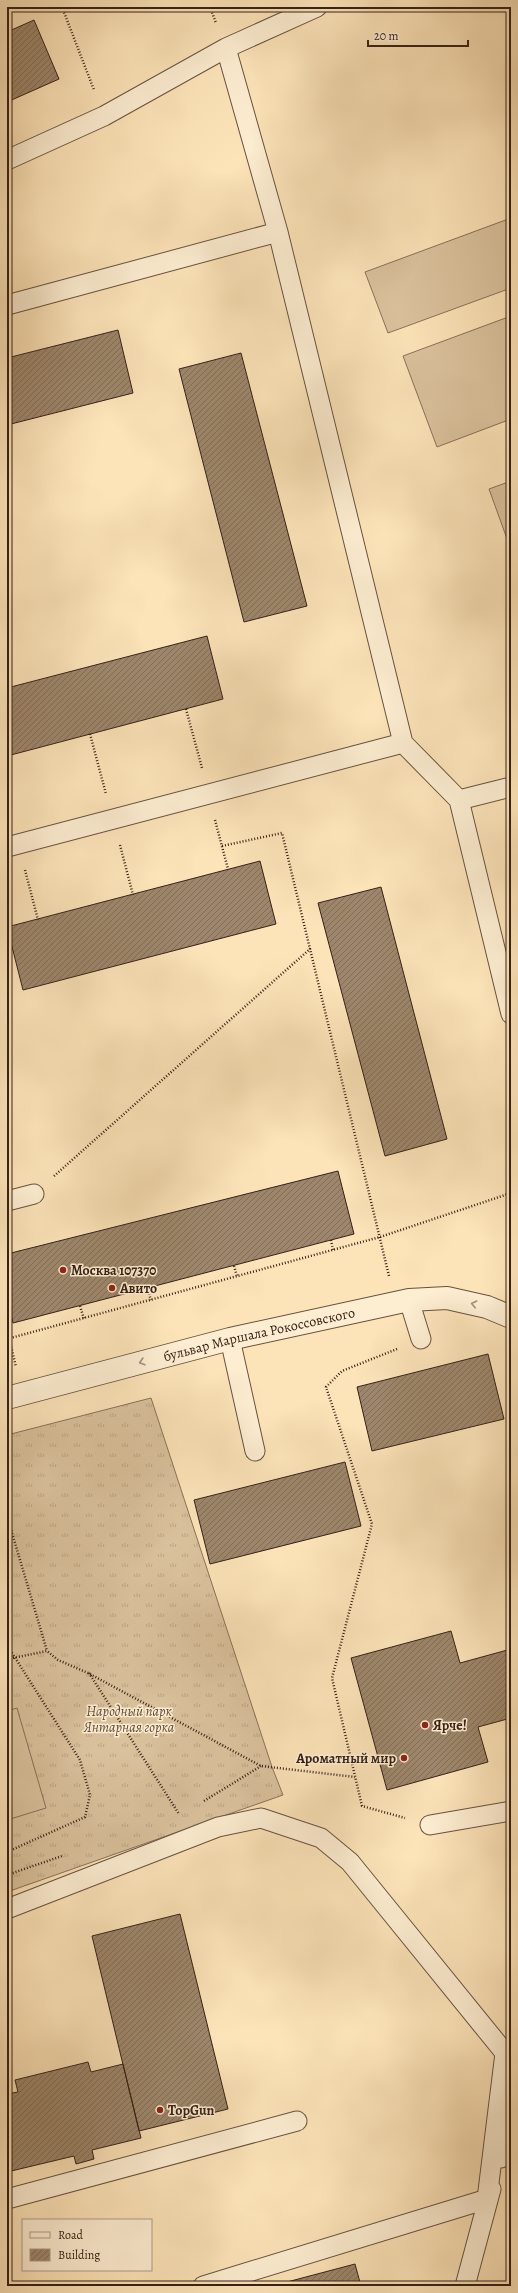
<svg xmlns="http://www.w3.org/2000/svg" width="518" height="2293" font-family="Alegreya,serif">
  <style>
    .grass { fill: url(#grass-tufts); stroke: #88725a }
    .pitch { fill: #dac29d; stroke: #88725a }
    .building { fill: url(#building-hatch); stroke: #362117 }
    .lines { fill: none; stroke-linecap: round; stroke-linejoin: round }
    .service-casing { stroke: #68523f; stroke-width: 21 }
    .tertiary-casing { stroke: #68523f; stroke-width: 24 }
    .path { stroke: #362117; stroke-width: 2.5; stroke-dasharray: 1 2; stroke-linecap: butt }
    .service { stroke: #fdedd1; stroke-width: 19 }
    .tertiary { stroke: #fdedd1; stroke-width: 22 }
    .oneway { stroke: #a3917d }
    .poi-dot { fill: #8f2418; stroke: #fdedd1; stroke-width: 1.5 }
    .labels { text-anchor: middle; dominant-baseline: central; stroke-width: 3; stroke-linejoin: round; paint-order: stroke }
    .poi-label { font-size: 14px; font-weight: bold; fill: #362117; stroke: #fdedd1; text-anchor: start }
    .street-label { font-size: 14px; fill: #362117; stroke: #fdedd1 }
    .park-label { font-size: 14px; font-style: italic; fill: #5f4938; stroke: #fdedd1 }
  </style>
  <defs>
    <pattern id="grass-tufts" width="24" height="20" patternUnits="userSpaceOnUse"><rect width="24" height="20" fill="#dac29d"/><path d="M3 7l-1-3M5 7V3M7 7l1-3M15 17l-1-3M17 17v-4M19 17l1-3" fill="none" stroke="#bca686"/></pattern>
    <pattern id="building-hatch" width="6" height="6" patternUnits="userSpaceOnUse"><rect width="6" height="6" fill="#9d866b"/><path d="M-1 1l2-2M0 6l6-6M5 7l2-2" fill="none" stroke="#816d57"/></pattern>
  </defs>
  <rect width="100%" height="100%" fill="#fce3b8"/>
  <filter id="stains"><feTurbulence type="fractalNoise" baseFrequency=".005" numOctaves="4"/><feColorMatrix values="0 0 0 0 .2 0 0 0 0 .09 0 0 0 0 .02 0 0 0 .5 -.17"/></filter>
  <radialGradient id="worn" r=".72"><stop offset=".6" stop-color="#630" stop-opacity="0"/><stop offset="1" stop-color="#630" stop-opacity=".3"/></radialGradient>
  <path class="grass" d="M151,1398l121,369 11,28 -276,97v-457z"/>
  <path class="pitch" d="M511,218v70l-123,45 -23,-61z
    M511,316v103l-74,28 -34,-91z
    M511,481v69l-22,-61z
    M17,1708l29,100 -39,12v-109z"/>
  <path class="building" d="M34,20l25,59 -52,23v-70z
    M118,330l15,63 -126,32v-67z
    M241,353l66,253 -63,16 -65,-253z
    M207,636l16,63 -216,57v-68z
    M260,861l16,63 -253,66 -16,-63z
    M381,887l66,252 -62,17 -67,-253z
    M338,1171l16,63 -341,89 -6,-24v-45z
    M488,1354l16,65 -132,32 -15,-64z
    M345,1462l16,64 -151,38 -16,-64z
    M451,1631l9,32 51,-14v69l-33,9 10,35 -101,28 -36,-132z
    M180,1914l48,195 -89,22 -47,-195z
    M88,2062l3,10 32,-8 18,74 -49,12 2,9 -18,5 -2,-8 -67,16v-78l11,-2 -3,-12z
    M355,2264l6,22h-73l-1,-4z"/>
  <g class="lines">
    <g class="service-casing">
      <path id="service" d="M226,48l52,184 125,511 56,57 52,214
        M7,160l97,-44 122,-68 91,-41
        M7,305l271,-73
        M459,800l52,-13
        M7,847l396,-104
        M7,1201l27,-7
        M409,1300l12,39
        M230,1339l25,112
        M430,1825l81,-14
        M7,1909l211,-82 43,-9 60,20 29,24 155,191 -18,146
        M501,2158l10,-29
        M7,2199l290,-78
        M203,2286l284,-87
        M465,2286l26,-97"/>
    </g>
    <g class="tertiary-casing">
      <g id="tertiary">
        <path id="s1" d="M7,1398l223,-59 179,-39 38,-2 40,9 24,10"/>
      </g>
    </g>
    <path class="path" d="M62,7l32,83
      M210,7l6,16
      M186,709l16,59
      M90,734l16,60
      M7,802l4,17
      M215,820l13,49
      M120,845l13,50
      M222,846l60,-13 107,443
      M25,870l13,50
      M54,1176l257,-228
      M331,1240l2,10
      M234,1266l3,10
      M147,1288l4,12
      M80,1306l4,13
      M9,1338l7,29
      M7,1339l373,-102 131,-44
      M397,1349l-55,22 -16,16 46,137 -40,154 30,128 43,12
      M7,1516l40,135
      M7,1645l73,115 10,35 -5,22 -78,35
      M13,1658l34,-7 11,9 30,13 173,93 94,11
      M89,1673l90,141
      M204,1801l57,-35
      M7,1875l55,-19"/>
    <use href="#service" class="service"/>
    <use href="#tertiary" class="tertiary"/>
  </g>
  <defs><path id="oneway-chevron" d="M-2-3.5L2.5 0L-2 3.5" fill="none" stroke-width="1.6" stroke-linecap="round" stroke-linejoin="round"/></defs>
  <g class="oneway">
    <use href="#oneway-chevron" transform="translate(474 1304) rotate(-167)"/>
    <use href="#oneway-chevron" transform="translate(142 1362) rotate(164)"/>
  </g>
  <g class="poi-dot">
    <circle cx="63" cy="1270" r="4"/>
    <circle cx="112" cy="1288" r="4"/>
    <circle cx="425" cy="1725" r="4"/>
    <circle cx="404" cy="1758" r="4"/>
    <circle cx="160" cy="2110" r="4"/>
  </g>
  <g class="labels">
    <g class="poi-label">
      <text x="71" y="1270">Москва 107370</text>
      <text x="120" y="1288">Авито</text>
      <text x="433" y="1725">Ярче!</text>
      <text x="396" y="1758" text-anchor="end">Ароматный мир</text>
      <text x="168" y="2110">TopGun</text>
    </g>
    <g class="street-label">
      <text stroke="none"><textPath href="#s1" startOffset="260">бульвар Маршала Рокоссовского</textPath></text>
    </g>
    <g class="park-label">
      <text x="129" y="1711">Народный парк<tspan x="129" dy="16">Янтарная горка</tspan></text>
    </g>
  </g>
  <rect width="518" height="2293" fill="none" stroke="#fce3b8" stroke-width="24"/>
  <rect x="8" y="8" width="502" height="2277" fill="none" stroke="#362117" stroke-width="2"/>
  <rect x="12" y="12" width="494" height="2269" fill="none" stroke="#362117"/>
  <rect x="22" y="2219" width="130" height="52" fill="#fdedd1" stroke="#ad9b87"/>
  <rect x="30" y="2232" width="20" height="6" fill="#fdedd1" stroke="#ad9b87"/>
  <text x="58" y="2239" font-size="12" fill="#362117">Road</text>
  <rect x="30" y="2249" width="20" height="12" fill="url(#building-hatch)" stroke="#ad9b87"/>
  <text x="58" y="2259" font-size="12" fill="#362117">Building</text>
  <path d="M368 40v6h100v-6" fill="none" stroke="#362117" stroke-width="2"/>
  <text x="374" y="40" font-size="12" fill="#362117" stroke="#fdedd1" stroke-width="3" paint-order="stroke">20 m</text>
  <rect width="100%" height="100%" filter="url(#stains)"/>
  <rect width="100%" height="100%" fill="url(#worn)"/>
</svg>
